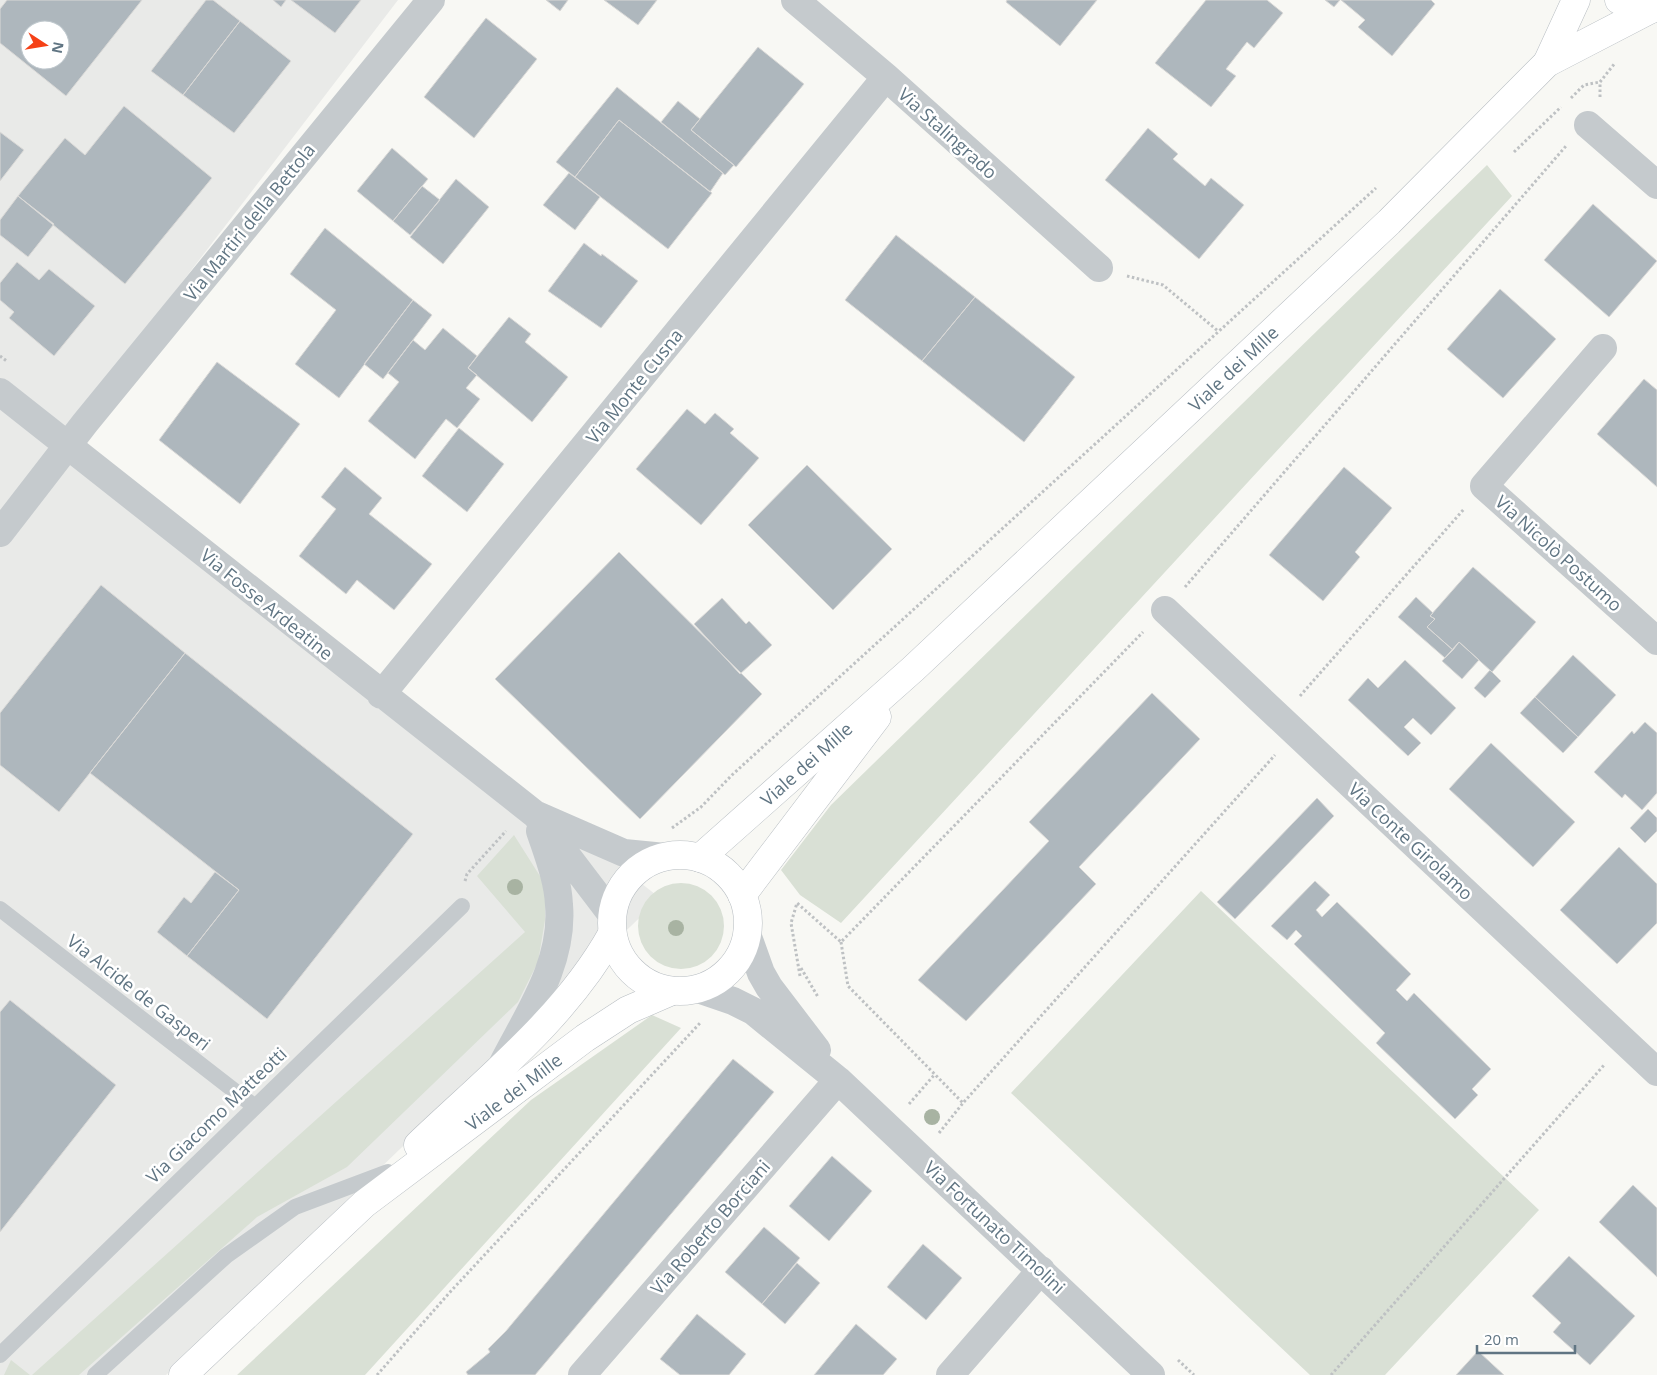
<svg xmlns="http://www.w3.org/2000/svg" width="1657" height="1375" font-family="'Open Sans',sans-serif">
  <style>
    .built { fill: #e9eae8; fill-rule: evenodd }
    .green { fill: #d9e0d5 }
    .building { fill: #aeb7bd; stroke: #dad9d7; fill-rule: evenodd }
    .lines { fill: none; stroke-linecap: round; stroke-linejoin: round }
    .secondary-casing { stroke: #b7bdc2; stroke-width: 29 }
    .path { stroke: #bec1c3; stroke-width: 3; stroke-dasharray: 2.5 2.5; stroke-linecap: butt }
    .lane { stroke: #c5cacd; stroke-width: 16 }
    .street { stroke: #c5cacd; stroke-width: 28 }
    .secondary { stroke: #fff; stroke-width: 28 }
    .tree { fill: #a8b3a2 }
    .labels { text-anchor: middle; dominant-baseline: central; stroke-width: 5; stroke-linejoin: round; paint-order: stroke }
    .street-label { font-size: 18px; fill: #607583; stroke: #fff }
  </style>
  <rect width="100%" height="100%" fill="#f8f8f4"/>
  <path class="built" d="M0,0h398l-332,434 594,464 -494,477h-166zM30,30h30v30h-30z"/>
  <path class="green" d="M1487,165l25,31 -671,727 -41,-28 -19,-25 50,-65z
    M514,835l31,49v36l-7,42 -20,40 -171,165 -90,50 -178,158h-47l493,-443 -48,-56z
    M638 926a43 43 0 1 1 86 0a43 43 0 1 1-86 0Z
    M1201,891l338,319 -154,165h-75l-299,-282z
    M652,1015l29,13 -316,347h-128l294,-275z
    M11,1360l19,15h-26z"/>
  <path class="building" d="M7,0h135l-76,96 -66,-53v-34zM30,30h30v30h-30z
    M206,0h7l27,21 -57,74 -32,-24z
    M273,0h13l-5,7z
    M291,0h70l-26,33z
    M546,0h22l-8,11z
    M604,0h53l-19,25z
    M1007,0h90l-37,46 -54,-44z
    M1206,0h61l16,13 -29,35 -7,-6 -21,27 10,7 -25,31 -56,-44z
    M1325,0h15l-6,7z
    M1341,0h90l4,4 -43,52 -34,-29 7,-7z
    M486,18l51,41 -63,79 -50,-41z
    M240,21l51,40 -57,72 -51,-38z
    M758,47l46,37 -68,83 -45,-37z
    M617,87l106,86 -13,19 -91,-72 -44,57 -19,-15z
    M678,101l22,18 -9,11 43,35 -9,10 -64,-53z
    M124,106l88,72 -87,106 -107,-88 47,-58 20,17z
    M619,120l93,73 -44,56 -93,-72z
    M1148,128l30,26 -5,5 32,27 6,-8 33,27 -45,54 -94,-79z
    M0,132l24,18 -24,31z
    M392,148l36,31 -35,42 -36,-30z
    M569,173l31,24 -25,33 -32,-25z
    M456,179l33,28 -46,57 -33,-27z
    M422,186l18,14 -30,35 -17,-14z
    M18,196l36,28 -26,33 -28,-22v-15z
    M1593,204l64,57 -48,56 -65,-57z
    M325,228l88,72 -74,98 -44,-34 41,-54 -46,-36z
    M896,235l79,62 -53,64 -77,-61z
    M584,243l17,13 1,-2 36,27 -37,47 -53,-37z
    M17,262l22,18 10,-11 46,37 -41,50 -45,-38 5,-6 -14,-12v-17z
    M1500,289l56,50 -53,59 -56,-49z
    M975,297l100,80 -51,65 -102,-81z
    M413,300l19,15 -49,64 -19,-15z
    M509,317l22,17 -6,8 43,35 -36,45 -64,-54z
    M443,328l34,28 -9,12 9,7 -11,13 14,11 -23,29 -11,-9 -31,40 -47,-38 31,-39 -11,-9 25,-33 12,10z
    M217,362l83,62 -60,80 -81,-64z
    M1644,379l13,11v97l-60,-53z
    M687,409l18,15 10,-11 19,16 -4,4 29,25 -58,67 -65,-56z
    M459,428l45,36 -37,48 -45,-36z
    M807,465l85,84 -59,61 -85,-85z
    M345,467l37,31 -13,16 63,50 -38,46 -37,-30 -11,14 -47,-38 37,-47 -15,-12z
    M1344,467l48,41 -37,44 5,5 -37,44 -54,-46z
    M619,552l143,142 -122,125 -145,-140z
    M1473,567l63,55 -44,50 -33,-30 -6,8 -26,-23 8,-8 -5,-3z
    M101,585l84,68 -126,159 -59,-47v-52z
    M1416,597l17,16 -3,3 5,3 -8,8 26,23 -8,8 -47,-41z
    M722,598l24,26 3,-3 23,24 -32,29 -46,-50z
    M1459,642l20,18 -17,19 -20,-18z
    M185,653l228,181 -146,185 -80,-63 52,-66 -149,-117z
    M1573,655l43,40 -38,42 -43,-40z
    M1405,660l51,48 -25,27 -18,-17 -9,9 17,16 -13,13 -60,-56 20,-22 10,10z
    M1490,670l11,11 -16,17 -11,-10z
    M1152,693l48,46 -121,128 17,17 -130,137 -48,-41 131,-139 -20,-19z
    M1535,697l43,40 -15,16 -43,-40z
    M1645,722l12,11v60l-15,17 -17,-16 -3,4 -28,-26 38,-41 2,3z
    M1491,743l84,79 -42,45 -84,-78z
    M1317,798l17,18 -99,103 -18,-17z
    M1648,809l9,9v13l-12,12 -15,-15z
    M1619,847l38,37v39l-40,41 -57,-54z
    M215,872l24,18 -52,66 -30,-24 27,-35 7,6z
    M1315,881l15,14 -14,15 6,7 15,-15 74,72 -15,16 11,11 7,-8 77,76 -19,20 6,6 -23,24 -79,-76 9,-10 -91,-89 8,-8 -6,-6 -9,10 -16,-14z
    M10,1000l106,85 -116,147v-220z
    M733,1059l41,33 -239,283h-67l-2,-3 24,-20 -2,-3 18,-18z
    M832,1156l40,35 -43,50 -40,-35z
    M1633,1185l24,23v69l-58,-55z
    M764,1227l36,31 -38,46 -37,-32z
    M923,1244l39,34 -36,42 -39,-33z
    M1569,1256l66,60 -45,49 -37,-33 8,-9 -29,-27z
    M797,1263l23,20 -35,41 -23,-20z
    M697,1314l49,40 -17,21h-49l-20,-16z
    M856,1324l41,35 -14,16h-69z
    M1478,1351l26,24h-48z"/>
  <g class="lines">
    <g class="secondary-casing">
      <g id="secondary">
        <path d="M1619,0l11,6 21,3"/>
        <path d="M1547,63l29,-63"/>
        <circle cx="680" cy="923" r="68"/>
        <path id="s1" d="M700,858l213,-189 476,-447 158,-159 104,-54 6,-1"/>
        <path d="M742,895l135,-178"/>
        <path d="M418,1145c68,-65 148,-128 194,-211"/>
        <path id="s2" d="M183,1375l181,-171 221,-166 43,-28 44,-19"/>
      </g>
    </g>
    <path class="path" d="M1600,97v-15l15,-19
      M1571,98l13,-13 16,-3
      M1514,152l47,-45
      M1127,276l36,9 55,46
      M0,356l8,6
      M1185,587l381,-441
      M1300,696l164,-187
      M672,828l29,-21 31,-32 644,-587
      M465,881l2,-7 39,-43
      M841,942l7,44 115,117 312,-348
      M801,968l17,29
      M800,976l-9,-53 6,-20 44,39 302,-310
      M909,1104l26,-30
      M939,1133l24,-30
      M1178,1360l16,15
      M377,1375l74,-84 250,-269
      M1331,1375l274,-311"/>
    <path class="lane" d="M0,909l254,197
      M0,1355l462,-449
      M95,1375l131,-119 69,-49 93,-35"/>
    <path class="street" d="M795,0l91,77 213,191
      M1588,125l69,60
      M1603,348l-119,138 173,155
      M0,392l536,423 76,100
      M0,533l85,-110 346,-423
      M1165,610l492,462
      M381,695l505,-618
      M537,815l87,38 41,4
      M747,934l14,39 8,14 48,63
      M698,989l35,12 20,10 85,69 313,295
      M503,1063c25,-49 61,-100 56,-158 -1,-25 -11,-50 -19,-74
      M582,1375l256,-295
      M950,1375l91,-105"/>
    <use href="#secondary" class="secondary"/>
  </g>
  <g class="tree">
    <circle cx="515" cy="887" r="8"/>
    <circle cx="676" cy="928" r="8"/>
    <circle cx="932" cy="1117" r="8"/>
  </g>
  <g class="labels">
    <g class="street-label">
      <text transform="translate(948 133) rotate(42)">Via Stalingrado</text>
      <text transform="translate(249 222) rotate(-51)">Via Martiri della Bettola</text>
      <text stroke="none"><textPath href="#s1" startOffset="724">Viale dei Mille</textPath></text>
      <text transform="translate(634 386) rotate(-51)">Via Monte Cusna</text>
      <text transform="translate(1559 553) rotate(42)">Via Nicolò Postumo</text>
      <text transform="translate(267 604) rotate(39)">Via Fosse Ardeatine</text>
      <text stroke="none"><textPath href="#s1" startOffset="142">Viale dei Mille</textPath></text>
      <text transform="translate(1411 841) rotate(43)">Via Conte Girolamo</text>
      <text transform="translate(139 992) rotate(38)">Via Alcide de Gasperi</text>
      <text stroke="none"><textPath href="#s2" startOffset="436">Viale dei Mille</textPath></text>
      <text transform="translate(216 1115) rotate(-44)">Via Giacomo Matteotti</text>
      <text transform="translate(710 1227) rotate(-49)">Via Roberto Borciani</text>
      <text transform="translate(995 1227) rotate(43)">Via Fortunato Timolini</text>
    </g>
  </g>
  <g transform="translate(45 45) rotate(102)"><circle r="24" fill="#ffffff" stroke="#bfc8cd"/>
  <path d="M0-4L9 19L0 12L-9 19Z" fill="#f54117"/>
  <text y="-8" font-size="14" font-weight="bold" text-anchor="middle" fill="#607583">N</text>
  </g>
  <path d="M1477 1345v8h98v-8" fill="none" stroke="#607583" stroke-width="2.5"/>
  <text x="1484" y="1345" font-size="15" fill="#607583" stroke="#ffffff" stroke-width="4" paint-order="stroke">20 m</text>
</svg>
